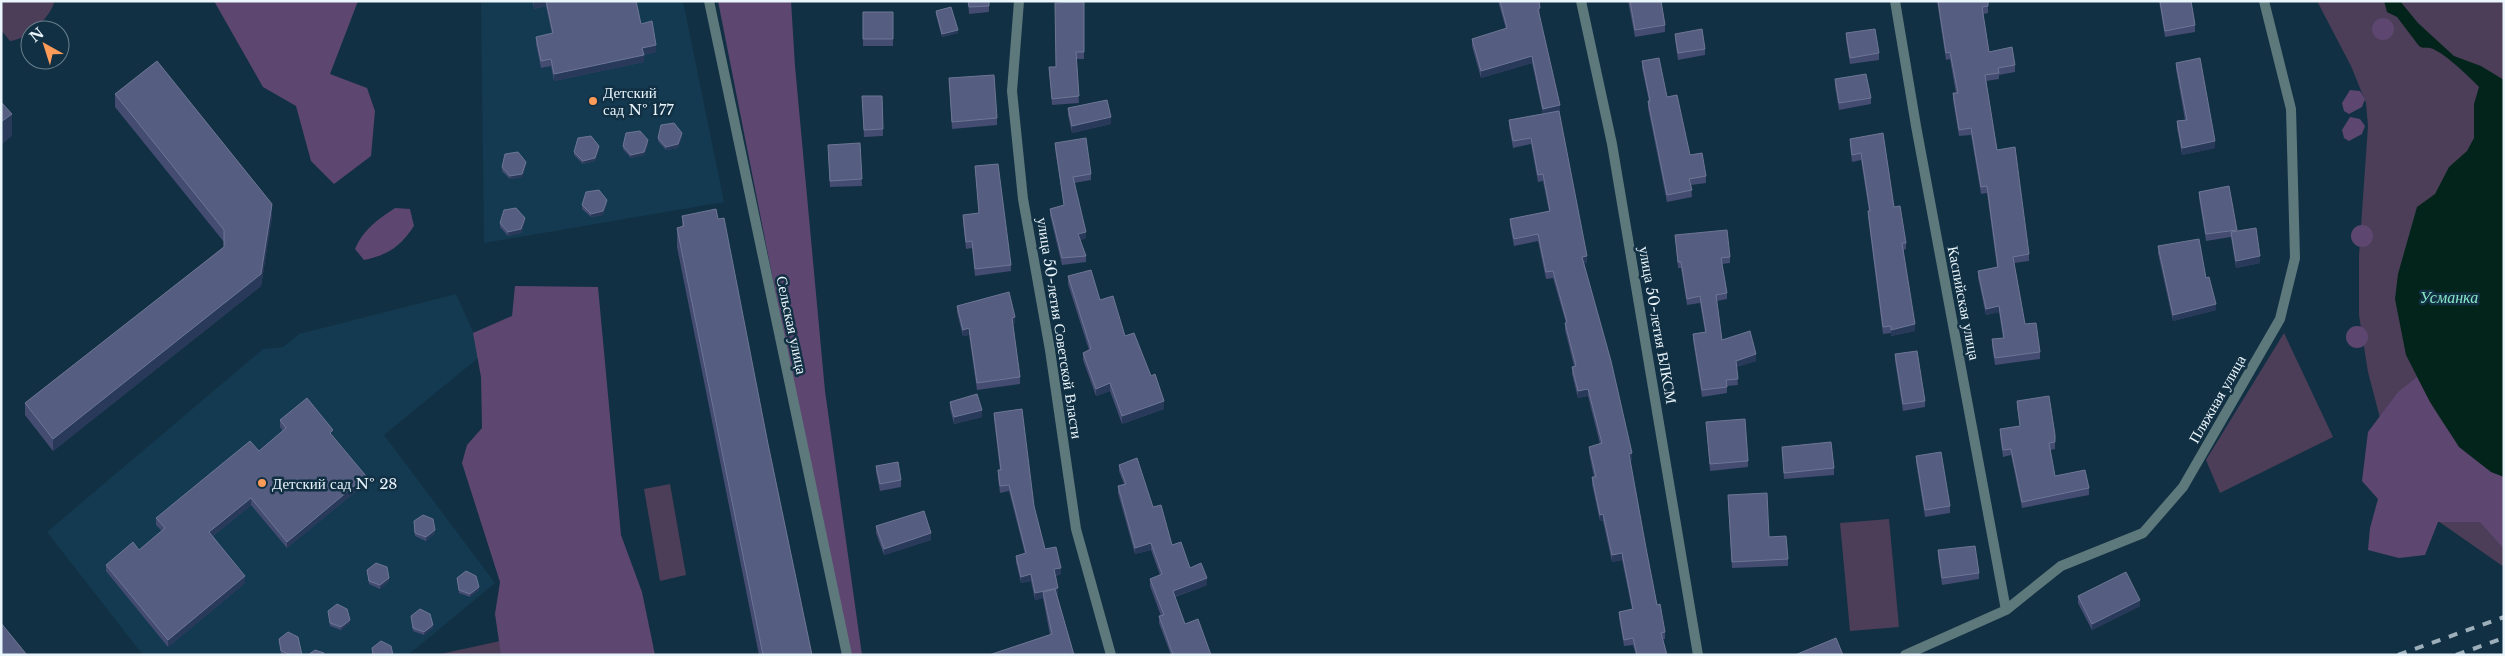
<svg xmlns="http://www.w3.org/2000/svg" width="2505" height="656" font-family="'Libre Baskerville',serif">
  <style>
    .built { fill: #143a51 }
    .green { fill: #4c3e58 }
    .forest { fill: #5d4770 }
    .water { fill: #03241a }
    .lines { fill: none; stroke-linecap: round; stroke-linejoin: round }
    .minor { stroke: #5e797c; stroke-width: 10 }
    .rail { stroke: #9dafba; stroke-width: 4; stroke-dasharray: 9 9; stroke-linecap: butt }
    .wall { fill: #444c72 }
    .shaded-wall { fill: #283959 }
    .building { fill: #555e81; stroke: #6d7694 }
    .poi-dot { fill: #fe9b59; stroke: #123043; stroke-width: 2 }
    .labels { text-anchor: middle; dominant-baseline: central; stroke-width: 5; stroke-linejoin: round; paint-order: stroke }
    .poi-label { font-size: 15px; fill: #eaf5fc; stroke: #123043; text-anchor: start }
    .street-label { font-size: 15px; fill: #eaf5fc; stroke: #123043 }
    .water-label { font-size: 16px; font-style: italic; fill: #87e5c5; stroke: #123043 }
  </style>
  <rect width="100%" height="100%" fill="#123043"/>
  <path class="built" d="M481,1h202l41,201 -240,41z
    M456,294l27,60 -99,81 111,148 -87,72h-265l-96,-123 216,-183 20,-2 16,-13z"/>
  <path class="green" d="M1,1h51l2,2c-6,17 -27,36 -44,38l-9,-11z
    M2317,1h187v566l-66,-46 -52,-80 -18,-69 -9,-57v-60l9,-129 -2,-23 -15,-37z
    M2284,333l49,104 -113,56 -14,-33z
    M670,484l16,91 -26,6 -16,-92z
    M1889,519l10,108 -49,4 -10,-108z
    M500,641l3,14h-67z"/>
  <path class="forest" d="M214,1h144l-28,73 37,14 8,23 -4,45 -37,28 -23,-23 -15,-55 -33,-19z
    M718,1h73l4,65 30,325 37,264h-15z
    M2372 29a11 11 0 1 1 22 0a11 11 0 1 1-22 0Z
    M2350,90l10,1 5,8 -3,8 -13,7 -5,-3 -2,-8z
    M2350,117l10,2 5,7 -3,8 -13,7 -5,-3 -2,-8z
    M395,208l15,1 4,17c-14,21 -26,29 -50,34l-9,-11c9,-20 22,-29 40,-41z
    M2351 236a11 11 0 1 1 22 0a11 11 0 1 1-22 0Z
    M515,286l83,1 23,248 21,57 13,63h-154l-6,-41 5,-32 -38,-119 5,-18 15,-17 -1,-51 -8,-44 39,-17z
    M2346 337a11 11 0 1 1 22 0a11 11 0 1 1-22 0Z
    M2417,377c21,41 43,81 87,100v72l-24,-27h-42l-13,33 -26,3 -31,-8 2,-22 8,-29 -16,-18 6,-49 30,-40z"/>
  <path class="water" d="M2384,1h16l18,22 36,33 27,10 23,14v397l-13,-5 -32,-25 -29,-45 -24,-47 -11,-56 3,-25 19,-67 18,-13 14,-27 18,-16 7,-13v-34l5,-17c-9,-9 -36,-36 -49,-39 -5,-1 -6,1 -11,-2l-22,-29 -10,-5z"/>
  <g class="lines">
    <path class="minor" d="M709,1l138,654
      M1019,1l-7,90 11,108 27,151 26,179 35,126
      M1581,1l31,143 86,511
      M1895,1l21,125 90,484
      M1905,655l101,-45 55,-44 82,-33 40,-46 97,-168 15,-61 -4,-149 -27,-108"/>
    <path class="rail" d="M2398,655l106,-38
      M2456,655l48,-17"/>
  </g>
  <path class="wall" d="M533,1h103l5,23 15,28 -13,3 1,7 -90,19 -3,-15 -10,2 -5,-24v-7l16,-3 -6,-28 -12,3z
    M968,1h21v11l-20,2z
    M1498,1h41l1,14h-1l21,96 -1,1 28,151h-4l49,197 -2,1 16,87 11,57 8,27v7h-2l4,16h-31l-3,-10 -9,1 -5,-28v-6l13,-3 -10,-49 -10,2 -9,-41h-3l-8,-37v-7h2l-5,-24v-6l11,-3 -12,-48 -10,2 -6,-24v-7l2,-1 -9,-36v-7h1l-13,-45 -7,1 -8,-38 -24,5 -4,-21v-6l39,-8 -6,-30 -5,1 -7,-38 -18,4 -4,-22v-6l34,-6 -11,-51 -51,15 -9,-32v-7l34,-10z
    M1628,1h33l4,24v7l-30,5z
    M1937,1h51v12l-5,1 6,38 26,13v7l-16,3v4l-13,2 11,69 32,104v7l-15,2 11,61 15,28v7l-45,6 -3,-19v-7l11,-1 -4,-26 -13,3 -8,-37v-7l19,-4 -10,-74 -6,1 -10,-59 -12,1 -6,-36v-7h3l-6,-34 -4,1z
    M2159,1h32l4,24v7l-30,5z
    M1084,2v57h-8l3,44 -27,2 -3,-38h7z
    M936,11l22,22 -16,4 -6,-22z
    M863,12h30v34h-30z
    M1846,33l33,20v7l-29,4 -4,-24z
    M1675,34l30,15v6l-27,5 -3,-20z
    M1642,61l25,36 23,58 16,21v7l-15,2 1,12 -25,5 -19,-94v-7h1l-7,-33z
    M2176,63l39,85 -33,7 -5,-27v-7l8,-1 -9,-51z
    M949,78l48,40v7l-45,4z
    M1835,79l36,19v6l-32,6 -4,-24z
    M115,94l157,122 -11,70 -208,165 -28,-36v-12l199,-156v-5l-109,-135z
    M862,96h20l1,40 -19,1z
    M1068,108l43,16 -39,9 -4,-18z
    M1883,133l11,74 12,36v6l-3,1 12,81 -24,5v-3l-8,1 -15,-117v-6h1l-8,-51 -9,2 -2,-17v-6z
    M682,136l-4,12 -12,2 -8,-9v-3z
    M860,143l2,43 -32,1 -2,-35z
    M1055,143l36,31v6l-17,3 12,55 -6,2 6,16v6l-24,3 -12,-50v-6l14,-4 -9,-56z
    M648,144l-4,11 -13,3 -8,-9v-3z
    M599,149l-4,12 -12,3 -9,-9v-3z
    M526,165l-4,12 -12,2 -8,-8v-4z
    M975,166l36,99v6l-36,5 -3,-28 -6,1 -3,-27v-7l16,-2z
    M2229,186l8,45 23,32 -24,5 -5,-31 -25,4 -7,-43v-6z
    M607,203l-4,12 -12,2 -9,-8v-4z
    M682,216l86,228 44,211h-53l-82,-408v-19l5,-2z
    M525,221l-4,12 -13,3 -8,-9v-4z
    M1675,235l55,22v6l-8,1 5,29v6l-10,2 5,39 34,21 -20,6 2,18 -11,1v7l-25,4 -9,-57v-6l12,-2 -5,-29 -13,2 -6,-37h-3z
    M2158,246l48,32 10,32 -43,11 -15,-68z
    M1068,276l32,24 51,76 13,33 -42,15 -12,-33 -14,5 -13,-36v-7l6,-3 -21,-66z
    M957,306l58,17 -2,1 7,53v7l-43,6 -8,-55 -6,1 -6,-24z
    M1895,354l30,47v6l-22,4 -8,-50z
    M2017,401l38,34v14l-5,1 5,26 34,12v7l-67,13 -11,-53 -8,2 -3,-21v-7l20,-3 -3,-19z
    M950,402l32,15 -28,7 -4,-16z
    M994,413l40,93 11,43 16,25 -5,2 2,19h-1l17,60 -24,-20 -7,-37 -8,2 -4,-19 -10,2 -5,-21v-6l9,-2 -16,-63 -9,2 -2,-16v-7h2l-6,-51z
    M280,420l53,16 33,47 -79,65 -36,-43 -38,31 32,47 -77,64 -62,-76v-6l33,-15 23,-19 -6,-6v-7l103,-67 24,-20 -3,-4z
    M1706,422l42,39v6l-38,4z
    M1782,447l52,21v7l-50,4z
    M1916,456l34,50v7l-25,4 -9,-55z
    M1119,465l34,42 19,38 18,23 17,17 -32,12 10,27 26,31h-40l-12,-32v-7h2l-11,-30v-7l10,-4 -9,-25 -16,4 -17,-61v-7l6,-2 -5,-13z
    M876,466l25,14v7l-21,4 -4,-19z
    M1728,502l41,35 19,22v7l-56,2z
    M414,521l21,12 -9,8 -11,-5z
    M876,526l55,14 -47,15 -8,-22z
    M1938,550l41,23v6l-37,6 -4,-28z
    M367,570l22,11 -9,8 -11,-5z
    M457,578l22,12 -9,7 -11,-4z
    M2078,596l62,10 -48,24 -14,-27z
    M328,611l22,12 -9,7 -11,-4z
    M411,616l22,12 -9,7 -11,-4z
    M279,639l23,16h-19l-2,-1z"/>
  <path class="shaded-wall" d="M538,1h8v5l-12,3v-7z
    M1540,8v7h-2v-6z
    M958,30v3l-16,4v-3z
    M656,45v7l-14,3v-7z
    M644,55v7l-90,19v-7z
    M1532,56v7l-51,15v-7z
    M1560,105v6l-17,4v-6z
    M12,114v22l-11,9v-23z
    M1111,117v7l-39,9v-7z
    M682,133v3l-4,12 -12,2v-3z
    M648,140v4l-4,11 -13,3v-3z
    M2215,141v7l-33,7v-7z
    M599,146v3l-4,12 -12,3v-3z
    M526,162v3l-4,12 -12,2v-3z
    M607,200v3l-4,12 -12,2v-3z
    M272,204v12l-11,70 -208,165v-12z
    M525,218v3l-4,12 -13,3v-4z
    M1086,232v6l-8,2v-6z
    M1587,256v7l-5,1v-7z
    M2260,256v7l-24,5v-7z
    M2216,304v6l-43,11v-6z
    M1999,306v6l-13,3v-6z
    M1015,317v6l-3,1v-6z
    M1915,324v7l-24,5v-6z
    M969,328v7l-6,1v-6z
    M1756,354v7l-20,6v-6z
    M1110,383v8l-14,5v-7z
    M1588,389v7l-10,2v-7z
    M1164,401v8l-42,15v-8z
    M982,410v7l-28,7v-7z
    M1632,453v7l-3,1v-7z
    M366,476v7l-79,65v-6z
    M251,498v7l-42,34v-7z
    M1603,514v7h-3v-6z
    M435,530v3l-9,8v-4z
    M931,533v7l-47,15v-6z
    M1151,543v7l-16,4v-6z
    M1622,553v7l-10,2v-7z
    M1061,568v6l-7,2v-7z
    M1031,574v7l-10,2v-6z
    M245,576v7l-77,64v-7z
    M389,578v3l-9,8v-4z
    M1207,578v7l-34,12v-6z
    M479,587v3l-9,7v-3z
    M1058,588v7l-14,3 -1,-6v6l-8,2v-7z
    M2140,600v6l-48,24v-6z
    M350,620v3l-9,7v-3z
    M433,625v3l-9,7v-3z"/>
  <path class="building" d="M546,1h90l5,23 11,-3 4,24 -14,3 2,7 -90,19 -3,-15 -10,2 -5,-24 17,-4z
    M968,1h21v5l-20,1z
    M1500,1h39l1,7 -2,1 22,96 -17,4 -11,-53 -51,15 -9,-32 35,-11z
    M1630,1h31l4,24 -30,5z
    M1938,1h50v5l-6,1 7,45 23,-5 3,18 -17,3 1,5 -14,2 12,75 18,-3 14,107 -16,3 12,67 11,-1 4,29 -45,6 -3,-19 12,-1 -5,-32 -13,3 -8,-38 20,-4 -11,-81 -6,1 -10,-59 -12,2 -6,-37h5l-8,-41 -4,1z
    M2160,1h31l4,24 -30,6z
    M1084,2v50h-8l3,44 -27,3 -3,-32h7l-1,-64z
    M951,7l7,23 -16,4 -6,-23z
    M863,12h30v27h-30z
    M1702,29l3,20 -27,4 -3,-19z
    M1875,29l4,24 -29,5 -4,-25z
    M1659,58l8,39 10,-2 13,60 12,-2 4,23 -17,3 3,11 -25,5 -19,-94h2l-8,-40z
    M2200,58l15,83 -33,7 -5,-27 10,-1 -11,-57z
    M157,61l115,143 -11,70 -208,165 -28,-36 199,-156v-17l-109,-136z
    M1866,74l5,24 -32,5 -4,-24z
    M994,75l3,43 -45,4 -3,-44z
    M862,96h20l1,33 -19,1z
    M1107,100l4,17 -39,9 -4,-18z
    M1,102l11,12 -11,8z
    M1559,111l28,145 -5,1 29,104 21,92 -3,1 17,94 11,57 3,-1 5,28 -4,1 6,22h-30l-4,-17 -9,2 -5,-28 14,-3 -11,-56 -10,2 -9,-41 -3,1 -8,-38h4l-7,-30 13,-4 -14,-54 -10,2 -6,-24 4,-1 -11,-43 2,-1 -14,-51 -7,1 -8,-38 -24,5 -4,-20 40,-8 -7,-37 -5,1 -7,-37 -18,3 -4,-21z
    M674,123l8,10 -4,11 -12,3 -8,-9 3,-13z
    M640,131l8,9 -4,12 -13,3 -8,-9 3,-13z
    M1883,133l11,74 6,-1 6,37h-4l13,81 -24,6v-4l-8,1 -15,-116h2l-9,-58 -9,2 -2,-16z
    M591,136l8,10 -4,12 -12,3 -9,-9 4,-14z
    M1086,138l5,36 -18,3 13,55 -8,2 8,22 -24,2 -12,-49 14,-4 -9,-62z
    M860,143l2,36 -32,2 -2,-36z
    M518,152l8,10 -4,12 -12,2 -8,-9 3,-13z
    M998,164l13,101 -36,4 -3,-28 -6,1 -3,-27 16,-2 -4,-47z
    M2229,186l8,44 -31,4 -7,-42z
    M599,190l8,10 -4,11 -12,3 -9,-9 4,-13z
    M516,208l9,10 -4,11 -13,3 -8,-9 4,-13z
    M716,209l2,10 6,-1 44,226 44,211h-49l-86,-427 7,-2 -2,-10z
    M2256,228l4,28 -24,5 -5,-29z
    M1727,230l3,27 -9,1 6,35 -11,2 6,45 28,-9 6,23 -20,7 2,18 -12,1 1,7 -25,3 -9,-56 13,-2 -6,-36 -13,3 -6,-37h-3l-3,-27z
    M2199,239l7,39 3,-1 7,27 -43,11 -15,-69z
    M1091,270l9,30 13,-4 12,40 9,-3 17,43 4,-2 9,27 -42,15 -12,-33 -14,6 -13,-36 8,-4 -23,-73z
    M1009,292l6,25 -3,1 8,59 -43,6 -8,-55 -6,2 -6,-24z
    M1917,351l8,50 -22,3 -8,-50z
    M977,394l5,16 -28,7 -4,-15z
    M2049,396l6,39v7l-6,1 6,33 30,-6 4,18 -67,14 -11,-53 -8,1 -3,-21 20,-3 -3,-25z
    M307,398l26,32 -3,3 36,43 -79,66 -36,-44 -42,34 36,44 -77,64 -62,-75 27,-23 6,8 26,-22 -9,-10 94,-77 9,10 27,-23 -6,-8z
    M1022,409l12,97 11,43 11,-2 5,21 -7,1 4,19 -23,5 -4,-19 -10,3 -5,-21 10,-3 -17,-68 -9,1 -2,-16h3l-7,-57z
    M1745,419l3,42 -38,3 -4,-42z
    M1831,442l3,26 -50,5 -2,-26z
    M1941,452l9,54 -25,4 -9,-54z
    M1137,458l16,49 8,-2 11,40 9,-3 9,26 11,-5 6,15 -34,13 12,33 13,-5 13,36h-38l-14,-39 5,-1 -14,-36 12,-5 -11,-31 -16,5 -17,-62 8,-2 -7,-19z
    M898,462l3,18 -21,4 -4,-18z
    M1767,493l2,44 17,-1 2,23 -56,3 -4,-67z
    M924,511l7,22 -47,16 -8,-23z
    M423,515l10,4 2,11 -9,7 -11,-4 -1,-12z
    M1975,546l4,27 -37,5 -4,-28z
    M376,563l11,4 2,11 -9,7 -11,-4 -2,-11z
    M466,571l10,5 3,11 -9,7 -11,-4 -2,-12z
    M2126,572l14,28 -48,24 -14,-28z
    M1055,589l19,66h-85l63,-21 -9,-42z
    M337,604l10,5 3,11 -9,7 -11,-4 -2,-12z
    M420,609l10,5 3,11 -9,7 -11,-4 -2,-12z
    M1,623l26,32h-26z
    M288,632l10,5 4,18h-10l-11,-4 -2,-12z
    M1836,638l7,17h-48z
    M381,641l10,5 2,9h-20l-1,-7z
    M315,650l9,3v2h-16z"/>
  <g class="poi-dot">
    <circle cx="593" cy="101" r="5"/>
    <circle cx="262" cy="483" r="5"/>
  </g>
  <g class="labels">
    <g class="poi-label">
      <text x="603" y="92">Детский<tspan x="603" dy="17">сад № 177</tspan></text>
      <text x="272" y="483">Детский сад № 28</text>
    </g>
    <g class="street-label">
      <text transform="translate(1964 303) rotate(79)">Каспийская улица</text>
      <text transform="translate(792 325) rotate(78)">Сельская улица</text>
      <text transform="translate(1658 325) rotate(80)">улица 50-летия ВЛКСМ</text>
      <text transform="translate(1060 328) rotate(81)">улица 50-летия Советской Власти</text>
      <text transform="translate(2217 399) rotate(-60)">Пляжная улица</text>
    </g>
    <g class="water-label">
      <text x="2449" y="297">Усманка</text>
    </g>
  </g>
  <rect width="2505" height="656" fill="none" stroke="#eaf5fc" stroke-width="5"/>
  <g transform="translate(45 45) rotate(321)"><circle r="24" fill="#123043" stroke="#687f8d"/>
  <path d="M0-4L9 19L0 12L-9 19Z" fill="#fe9b59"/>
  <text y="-8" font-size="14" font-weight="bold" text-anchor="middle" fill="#eaf5fc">N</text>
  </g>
</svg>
